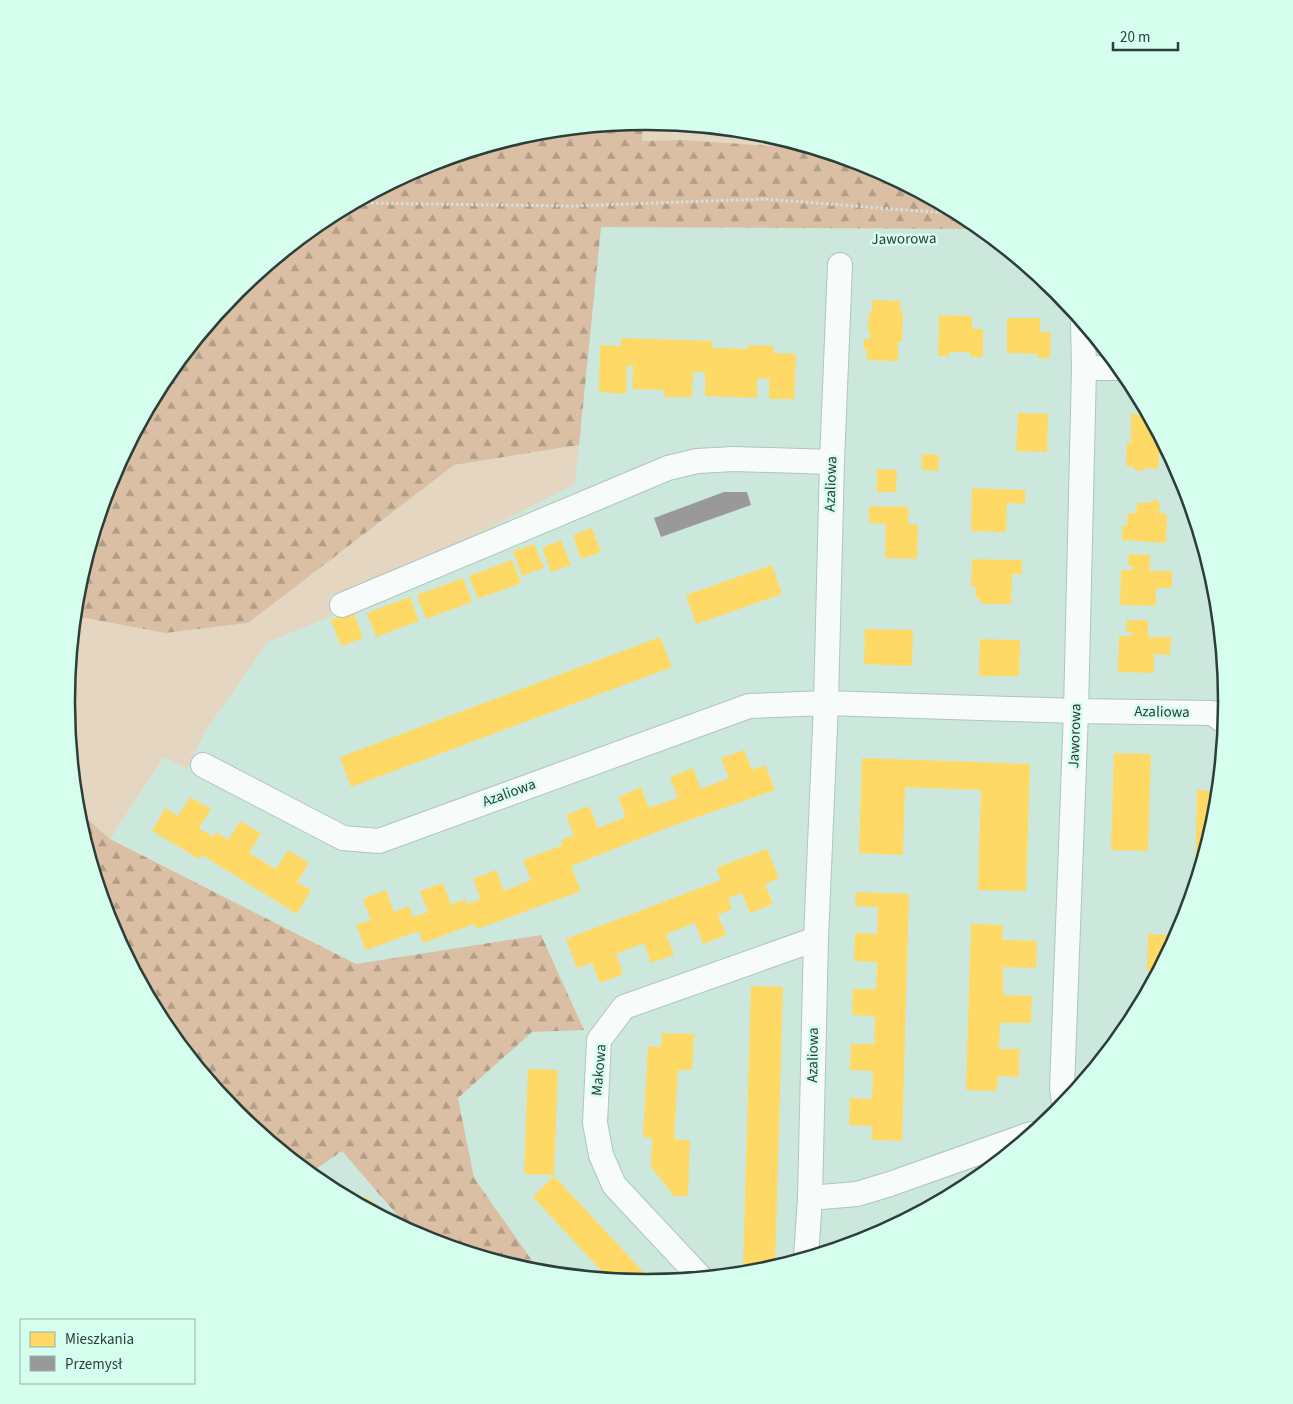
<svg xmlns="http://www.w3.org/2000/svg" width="1293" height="1404" font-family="'Source Sans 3',sans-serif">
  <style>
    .grass { fill: #e5d6c2 }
    .forest { fill: url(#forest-firs) }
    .homes { fill: #ffd966 }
    .industry { fill: #999 }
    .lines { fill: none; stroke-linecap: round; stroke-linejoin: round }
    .minor-casing { stroke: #afc5bc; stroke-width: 26 }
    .path { stroke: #d7e0dd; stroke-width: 3; stroke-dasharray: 2.5 2.5; stroke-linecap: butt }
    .minor { stroke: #f7fcfa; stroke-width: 24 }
    .labels { text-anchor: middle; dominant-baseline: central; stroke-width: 5; stroke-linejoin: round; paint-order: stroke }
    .street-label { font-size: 15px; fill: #2b3f38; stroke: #d6feee }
    .rim { fill: none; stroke: #2b3f38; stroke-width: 2.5 }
  </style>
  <defs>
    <pattern id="forest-firs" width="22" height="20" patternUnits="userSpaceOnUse" patternTransform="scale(1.25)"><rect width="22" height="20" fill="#dbbfa5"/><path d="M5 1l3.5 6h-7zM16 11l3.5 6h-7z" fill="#b29d87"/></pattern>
  </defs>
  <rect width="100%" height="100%" fill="#cce8dd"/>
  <path class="grass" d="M643,122l117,11 54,16 -131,-9 -41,1z
    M579,445l-4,39 -133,68 -113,44 3,20 -64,26 -62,88 -19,39 -23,-12 -54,82 -33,-29 -11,-108 9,-86 90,17 83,-10 206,-158z"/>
  <path class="forest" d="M643,122l-1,19 41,-1 131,9 55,17 100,54 11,9 -379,-2 -22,218 -125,20 -206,158 -83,10 -90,-17 2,-27 34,-109 53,-101 72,-88 88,-72 101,-53 109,-33z
    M77,810l33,29 246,125 185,-29 43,95 -52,2 -74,66 16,80 66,94 -7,-1 -109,-33 -13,-7 -69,-80 -32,22 -74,-61 -72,-88 -54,-100 -33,-109z"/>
  <path class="homes" d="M872,300l29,1 -1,11h3l-1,30h-4v19l-31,-1v-10l-3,-1v-10h6v-7h-2l1,-20 3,1z
    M939,315l33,1v13h11v28h-12l-1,-5h-21v4h-11z
    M1007,318h33v14h11l-1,26h-12v-4l-31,-1z
    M621,338l92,3 -1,7 36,1v-4l26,1 -1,7 23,1 -2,45h-25v-20l-12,-1v20l-52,-2v-24h-12l-1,25h-28v-7l-32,-1 1,-23 -6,-1 -1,29 -27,-2 1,-47 21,1z
    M1018,413l30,1 -1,38 -31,-1z
    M1131,414l17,1 9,16 -1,14h4l-2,24 -13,-1v3l-11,-1v-3l-8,-1 1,-23h4z
    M922,454l17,1 -1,16 -16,-1z
    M877,469l20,1 -1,22h-19z
    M972,488l53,2v14l-18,-1 -1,29 -35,-1z
    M1153,500h4l3,4 -1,9 8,1 -1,29 -44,-3v-14h5l1,-13h8l1,-10h12z
    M869,506l40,1 -1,17 10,1 -1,34 -32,-1 1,-34 -17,-1z
    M592,528l9,24 -20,7 -8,-24z
    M561,540l10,25 -20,7 -9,-24z
    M534,544l10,24 -22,8 -9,-25z
    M1129,554l21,1v16h22v17h-16v18l-36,-1 1,-35h12v-4h-5z
    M972,559l50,1v14h-10l-1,30h-28l-8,-9 1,-9h-5z
    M512,560l9,23 -43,16 -9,-23z
    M772,565l10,29 -86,30 -10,-29z
    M463,578l9,24 -46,17 -9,-24z
    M410,597l9,24 -43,16 -9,-24z
    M353,611l10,27 -22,8 -10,-26z
    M1127,620h21v17h23l-1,18 -16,-1v19l-36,-1 1,-36h13v-4h-6z
    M865,629l48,1 -1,36 -48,-2z
    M660,637l12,30 -321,120 -11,-30z
    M980,639l40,1 -1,36h-40z
    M744,750l8,20 13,-5 10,25 -103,36 -101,40 10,25 -104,38 -3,-5 -51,19 -4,-12 -53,19 -10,-25 15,-5 -8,-21 23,-9 8,22 15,-6 4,11 15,-5 -8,-21 23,-8 8,22 14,-6 2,5 14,-5 -8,-20 23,-9 8,21 15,-6 12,-5 -8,-20 40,-15 -2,-5 13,-5 -8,-20 23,-9 9,22 28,-11 -8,-20 23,-10 8,21 29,-10 -8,-21 23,-9 8,21 28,-11 -8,-20z
    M1114,753l37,1 -3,97 -37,-1z
    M862,758l168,6 -4,127 -48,-1 3,-100 -76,-3 -2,68 -44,-2z
    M1197,790l21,1 -2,24 -21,68z
    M190,797l21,12 -12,19 14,9 3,-5 12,8 12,-19 21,12 -12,20 27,16 12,-19 21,13 -12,19 14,8 -14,24 -95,-59 -3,4 -47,-28 13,-23 13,8z
    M767,849l12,29 -14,6 8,20 -23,9 -8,-20 -14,5 4,11 -14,6 8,20 -23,9 -8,-21 -29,11 8,21 -23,8 -7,-20 -28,11 7,20 -23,9 -8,-20 -15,5 -11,-29 155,-59 -5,-12z
    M856,892l53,2 -7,247 -31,-1 1,-14 -23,-1 1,-27 22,1 1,-28 -23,-1 1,-26h23l1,-28 -23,-1 1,-26h23l1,-27 -23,-1 1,-28 22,1 1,-27 -23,-1z
    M971,924l32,1 -1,15 35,1 -1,27 -33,-1v28l29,1 -1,27h-31l-1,26h21l-1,15v13l-21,-1 -1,15 -31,-1z
    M1148,934l29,1 -20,37 -10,-1z
    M751,986l32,1 -8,280 -8,2 -24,-1z
    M662,1033l32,1 -2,36h-14l-4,69 16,1 -2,56h-14l-23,-29 1,-29 -9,-1 5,-91 13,1z
    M528,1069l30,1 -4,105 -30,-1z
    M554,1176l96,103 -3,3 -38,-3 -76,-82z
    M368,1197l15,19 -23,-13z
    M603,1273l5,5 -10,-1z"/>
  <path class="industry" d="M724,492h23l4,13 -90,32 -7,-19z"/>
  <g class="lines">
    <g class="minor-casing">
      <path id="minor" d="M1084,368h35
        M342,605l326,-137 29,-7 37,-2 98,3
        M203,765l140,73 36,3 370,-135 77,-3 250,8 136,2 13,9
        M1064,1103l-2,-15 14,-377 8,-343 -1,-44
        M810,1198l47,-4 33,-10 141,-50
        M806,1257l4,-59 6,-259 10,-236 6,-241 8,-197
        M700,1277l-86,-92 -13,-30 -6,-32 4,-83 25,-33 192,-68"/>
    </g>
    <path class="path" d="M356,203l217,3 191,-7 194,15
      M842,244l1,-4 148,-2"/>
    <use href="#minor" class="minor"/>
  </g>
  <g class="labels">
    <g class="street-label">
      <text transform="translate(904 239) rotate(-1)">Jaworowa</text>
      <text transform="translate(831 484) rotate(-88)">Azaliowa</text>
      <text transform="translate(1162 712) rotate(1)">Azaliowa</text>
      <text transform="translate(1075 736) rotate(-88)">Jaworowa</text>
      <text transform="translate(509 793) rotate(-20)">Azaliowa</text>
      <text transform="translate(813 1055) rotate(-89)">Azaliowa</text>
      <text transform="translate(599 1070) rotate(-85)">Makowa</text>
    </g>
  </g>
  <path d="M0 0H1293V1404H0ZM646 130H647A571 571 0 0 1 1218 701V703A571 571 0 0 1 647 1274H646A571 571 0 0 1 75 703V701A571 571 0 0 1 646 130Z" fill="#d6feee" fill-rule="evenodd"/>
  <path class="rim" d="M646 130H647A571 571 0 0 1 1218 701V703A571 571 0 0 1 647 1274H646A571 571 0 0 1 75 703V701A571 571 0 0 1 646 130Z"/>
  <rect x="20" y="1319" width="175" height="65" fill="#d6feee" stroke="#92b2a5"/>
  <rect x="30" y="1332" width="25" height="15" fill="#ffd966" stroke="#92b2a5"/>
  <text x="65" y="1344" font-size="15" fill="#2b3f38">Mieszkania</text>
  <rect x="30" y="1356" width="25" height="15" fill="#999999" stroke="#92b2a5"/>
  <text x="65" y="1369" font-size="15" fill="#2b3f38">Przemysł</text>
  <path d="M1113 42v8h65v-8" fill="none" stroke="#2b3f38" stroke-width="2.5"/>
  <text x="1120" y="42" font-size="15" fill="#2b3f38" stroke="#d6feee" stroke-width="4" paint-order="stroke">20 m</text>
</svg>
